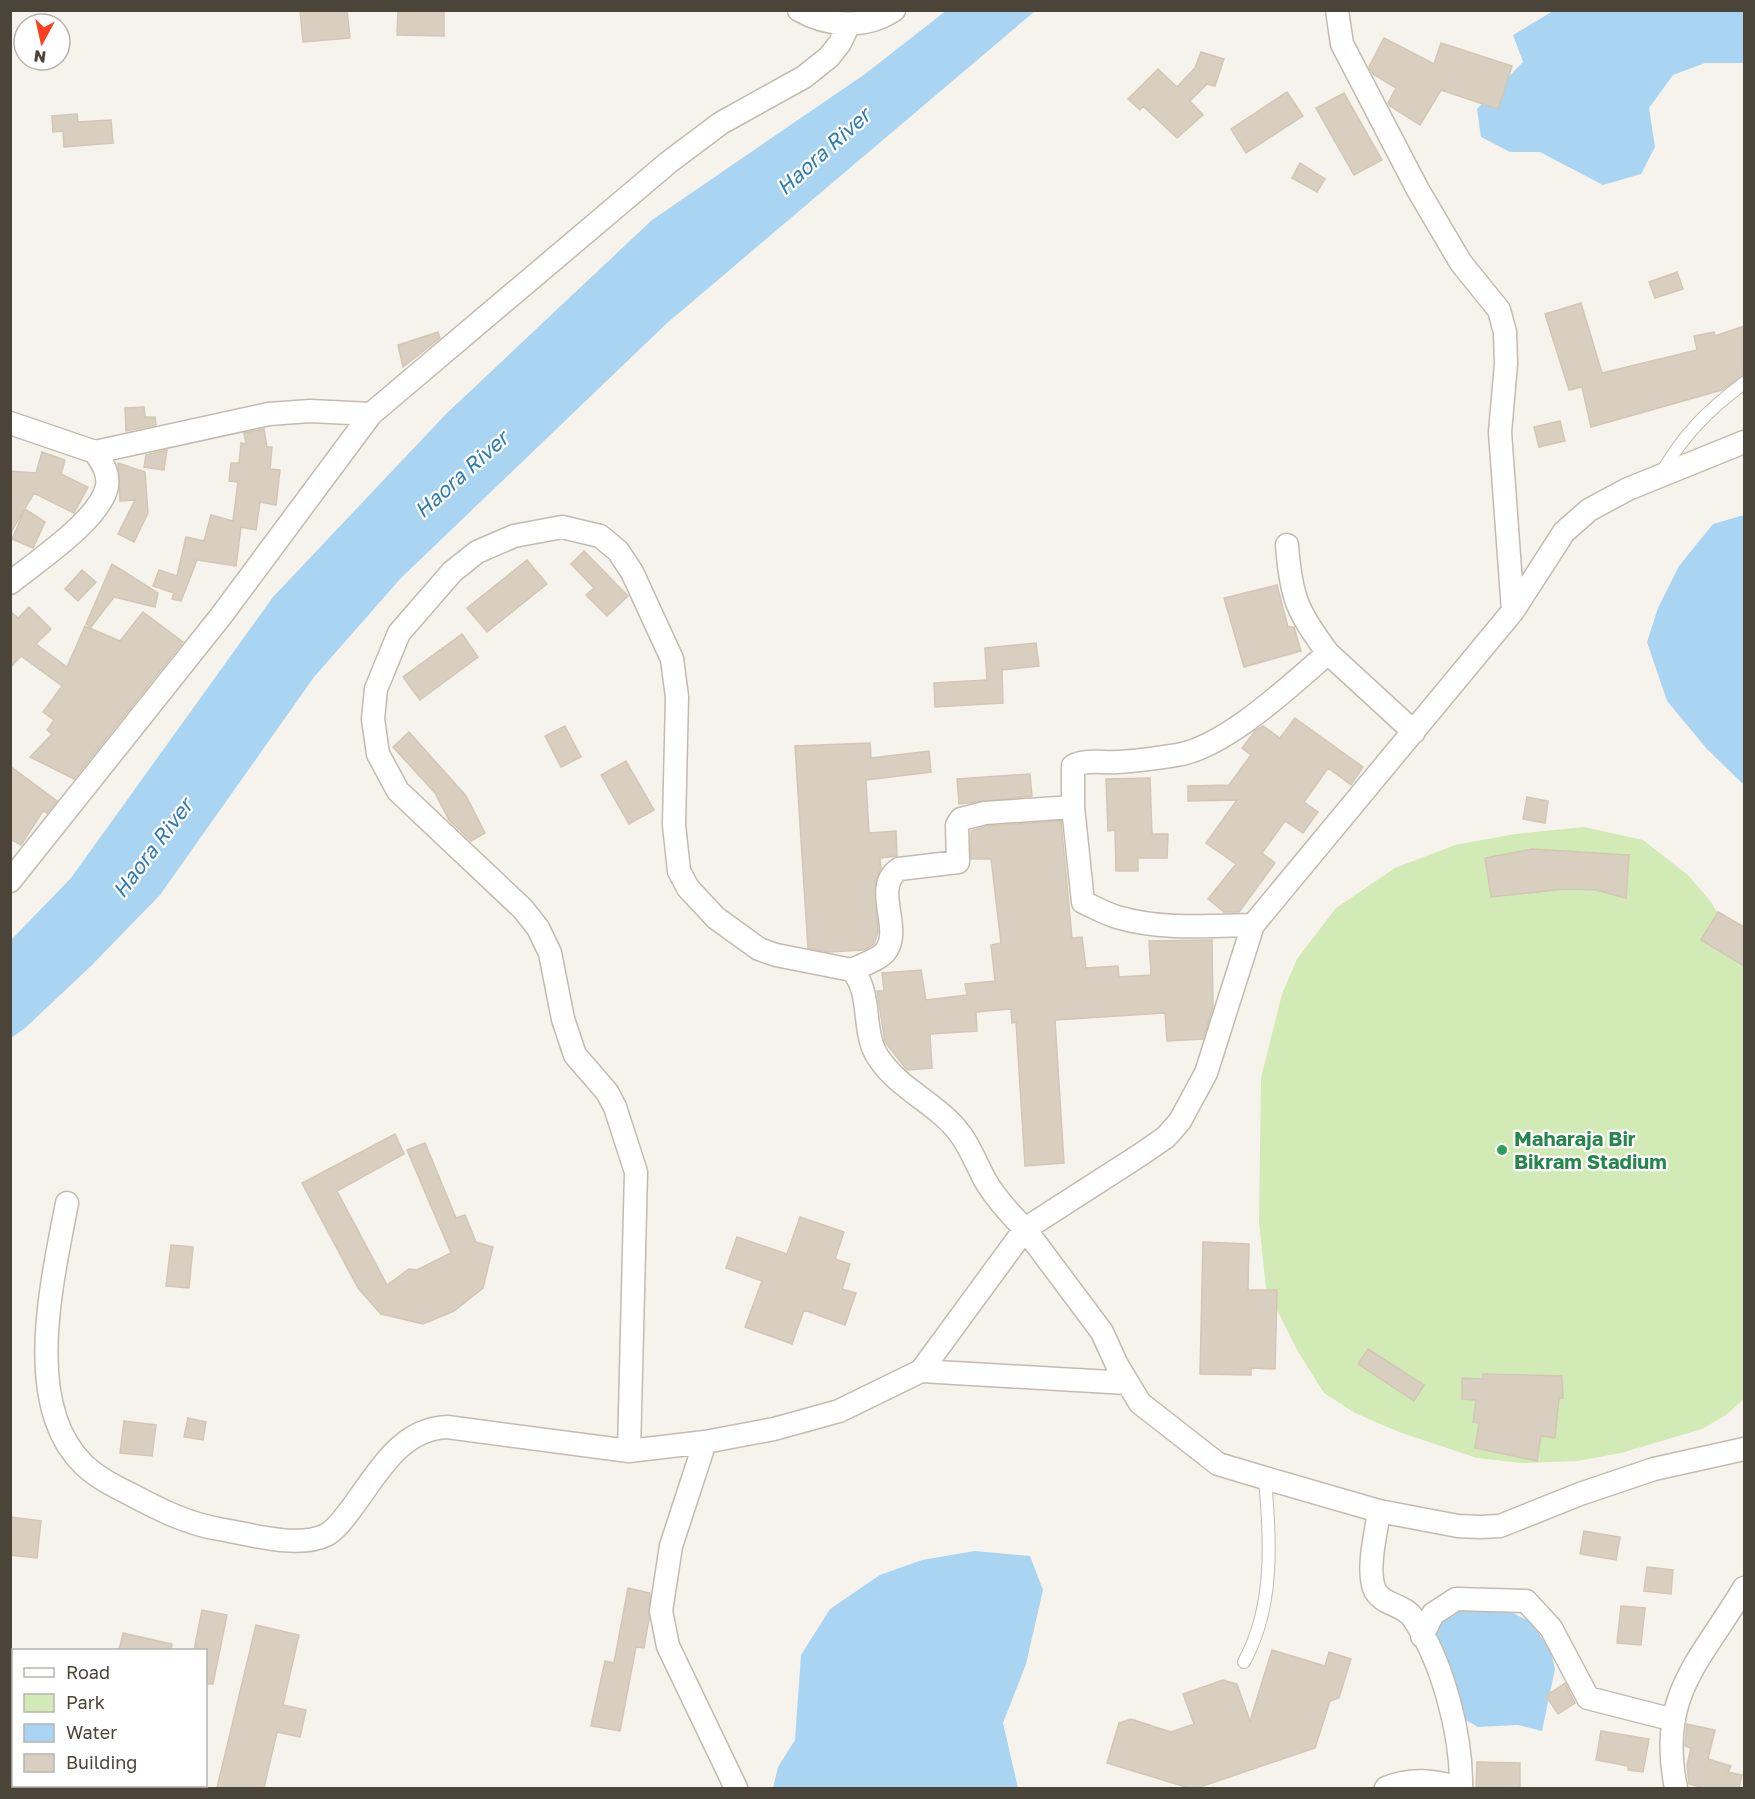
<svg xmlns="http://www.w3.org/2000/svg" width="1755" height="1799" font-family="'Golos Text',sans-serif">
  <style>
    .green { fill: #d2eab5 }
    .water { fill: #a9d4f2 }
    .building { fill: #d8cfc1; stroke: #d3c7b4; stroke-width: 1.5 }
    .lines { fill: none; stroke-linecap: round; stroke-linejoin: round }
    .lane-casing { stroke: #c2bbae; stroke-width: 14 }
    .street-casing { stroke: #c2bbae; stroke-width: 25 }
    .lane { stroke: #fff; stroke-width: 12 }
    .street { stroke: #fff; stroke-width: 22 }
    .leisure-dot { fill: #2e9e5b; stroke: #fff; stroke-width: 2 }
    .labels { text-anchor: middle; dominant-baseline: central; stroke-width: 4.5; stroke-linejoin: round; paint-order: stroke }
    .leisure-label { font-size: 20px; font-weight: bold; fill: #27864d; stroke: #fff; text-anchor: start }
    .water-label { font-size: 21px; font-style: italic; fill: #2e7ab2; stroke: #fff }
  </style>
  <rect width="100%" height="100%" fill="#f6f3ec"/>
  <path class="green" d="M1584,827l59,13 46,36 22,26 33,55v442l-18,16 -24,14 -81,24 -43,8 -56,2 -45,-5 -78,-26 -44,-19 -31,-20 -27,-43 -31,-62 -7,-66 2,-144 21,-84 15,-35 39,-51 59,-40 60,-23 60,-11z"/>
  <path class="water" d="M947,10l88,1 -369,313 -265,254 -87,99 -154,218 -69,71 -67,63 -13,9v-98l60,-62 202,-281 173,-183 206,-194 213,-146z
    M1553,11h191v52h-39l-32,12 -24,33 6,39 -14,27 -38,11 -63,-33h-30l-29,-15 -4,-28 46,-47 -10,-27z
    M1744,515v270l-37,-36 -40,-48 -20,-59 11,-34 21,-42 34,-42z
    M975,1551l55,5 13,34 -17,74 -23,59 15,65h-245l5,-21 17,-27 6,-85 29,-46 50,-34 42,-15z
    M1450,1595l40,6 42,22 19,29 4,17 -13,62 -24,-6 -40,2 -18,-10 -36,-100 4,-15z"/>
  <path class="building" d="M300,10h47l3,28 -47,4z
    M398,10h46v26l-47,-1z
    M1384,38l50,26 7,-21 71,23 -14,43 -57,-19 -21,35 -30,-19 -2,-3 8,-15 -23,-14 -4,-7z
    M1201,52l23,7 -9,27 -8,-2 -17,17 13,14 -26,23 -34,-32 -3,4 -12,-11 30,-30 19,18 18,-19z
    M1287,92l16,24 -57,37 -15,-24z
    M1344,93l38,67 -28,15 -38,-67z
    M77,114l1,8 33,-2 2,23 -49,4 -1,-16 -10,1 -1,-16z
    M1300,163l25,16 -8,13 -25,-14z
    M1677,272l6,17 -28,9 -6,-16z
    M1581,303l21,70 95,-23 -3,-14 20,-4 1,4 29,-10v49l-22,15 -131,37 -9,-40 -13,3 -24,-76z
    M438,332l2,6 -37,29 -5,-22z
    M144,407l1,10h10l1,8 -30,6 -1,-23z
    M1560,421l5,20 -26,6 -5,-20z
    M264,429l3,18h5l-2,22 10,1 -4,35 -16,-3 -4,28 -15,-3 -5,39 -39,-6 -16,41 -9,-2 2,-6 -21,-7 6,-16 18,6 9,-39 18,4 7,-26 22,6 5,-39 -9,-1 2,-18h8l2,-20 5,1 -2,-11z
    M167,450l-3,20 -20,-3 2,-12z
    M42,452l23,8 -4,14 27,13 -14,26 -40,-20 -24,41v-63l26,2z
    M118,463l27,9 3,41 -14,29 -16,-8 17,-34 -15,1z
    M25,509l20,13 -12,26 -21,-9z
    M584,551l44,45 -21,20 -21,-21 8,-7 -23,-24z
    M527,560l20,24 -60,48 -20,-24z
    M112,564l46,29 -3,14 -41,-10 -23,30 -5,-3z
    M82,570l14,12 -18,19 -13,-12z
    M1277,585l11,42h6l7,24 -57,16 -20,-69z
    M29,607l22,22 -15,15 31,23 18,-41 35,15 23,-29 40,30 -109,137 -44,-22 22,-23 -5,-4 7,-10 -11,-8 19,-26 -41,-30 -11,12v-57l8,7z
    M462,634l16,23 -58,43 -17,-23z
    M1036,643l3,23 -37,4 1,33 -68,4 -1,-24 53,-3 -2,-32z
    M1295,718l68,49 -12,18 -23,-17 -24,34 14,10 -15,21 -18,-12 -23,32 13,10 -36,49h-15l-16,-13 28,-35 -30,-21 31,-43 -49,1v-15l41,-1 22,-30 -9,-7 13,-17 8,-5 17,12z
    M565,726l16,31 -20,10 -16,-31z
    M409,732l57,64 19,37 -14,8 -22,-21 -14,-27 -42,-46z
    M870,743l1,15 58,-7 2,21 -65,8 3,53 27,-2 1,25 -17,2 1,11 -6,14 3,49 -4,12 -10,6 -35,2 -21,-4 -13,-202z
    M626,761l28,49 -25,14 -28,-49z
    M10,766l47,35 -10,12 -4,-2 -22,34 -11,-6z
    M1030,774l2,22 -73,8 -2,-25z
    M1150,778l2,56h16l-1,24h-29v13h-22l-1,-41 -7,1 -2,-52z
    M1527,797l21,4 -3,22 -22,-4z
    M1061,821l11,117 10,-1 4,31 32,-2 1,11 32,-2 -2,-34 63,-1 1,67 -10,32 -36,2 -2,-28 -110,7 9,143 -39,3 -9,-144 -4,1 -1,-14 -35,3 1,19 -47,3 2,34 -25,2 -22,-28 -8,-51h7l-2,-18 39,-3 5,30 41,-5 -2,-11 30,-3 -4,-36 10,-2 -10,-84h-20v-28l16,-5z
    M1532,849l97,6 -3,43 -30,-8 -32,-1 -73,8 -6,-39z
    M1718,912l26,15v39l-43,-26z
    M395,1134l9,20 -67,37 50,94 22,-16 8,1 34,-17 -44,-103 18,-7 31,75 9,-3 11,27 17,5 -10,41 -29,23 -31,13 -42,-10 -23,-26 -56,-105z
    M800,1217l44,15 -9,27 15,5 -8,25 14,4 -11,32 -41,-15 -12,34 -47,-17 17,-46 -36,-13 11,-31 50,17z
    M1203,1242l46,2 -1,46h29l-2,79 -24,-1v7l-51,-1z
    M171,1245l22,2 -4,41 -23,-2z
    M1368,1349l56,36 -10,16 -56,-37z
    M1483,1374l79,2 1,22h-4l-4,40 -14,-2 -4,25 -62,-13 4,-25 -6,-1 3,-22 -14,-1v-21l21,1z
    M188,1418l18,4 -3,18 -19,-3z
    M124,1421l32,4 -4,31 -32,-3z
    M10,1517l31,4 -4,37 -27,-3z
    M1584,1531l36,6 -4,23 -36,-6z
    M1647,1567l26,3 -2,24 -27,-3z
    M628,1588l22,5 -1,26 -5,29 -8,-1 -16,84 -29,-5 14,-65 9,2z
    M1621,1606l24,2 -4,37 -24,-2z
    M202,1610l25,5 -14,69h-7v-34h-12z
    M256,1625l43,10 -16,70 23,5 -6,27 -23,-5 -13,56h-47z
    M123,1633l49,11 -1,6h-52z
    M1272,1650l53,16 4,-14 22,7 -12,39 -9,3 -15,47 -118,40h-8l-82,-25 12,-40 12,-4 40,13 23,-8 -11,-30 40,-14 14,4 13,37z
    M1565,1683l10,20 -17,11 -12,-18z
    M1687,1724l28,6 -7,29 23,7 -3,6 14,3 -3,13h-35l-15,-4 -2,-19 4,-17 -6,-2z
    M1601,1731l48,8 -6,33 -15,-2v-4l-32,-6z
    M1477,1762l43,1v25l-44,-1z"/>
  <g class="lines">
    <g class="lane-casing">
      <path id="lane" d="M1661,474c22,-39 47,-64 83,-91
        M1244,1662c31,-57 26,-121 21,-184"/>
    </g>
    <g class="street-casing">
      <path id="street" d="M799,10c30,17 66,19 95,0
        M1337,10l5,34 76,146 43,73 38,47 6,22 1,32 -6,68 13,179
        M10,423l85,29 174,-38 41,-3 61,3
        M1744,442l-116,47 -39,21 -25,22 -51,79 -260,314 -47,148 -26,48 -14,16 -26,18 -115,74 77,103 15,33 23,38 78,61 47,14 114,33 79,15 22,1 20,-1 80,-32 74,-25 90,-20
        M1287,545c4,53 10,66 41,108
        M10,583c27,-22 91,-64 97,-97 2,-14 -5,-23 -12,-34
        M10,881l211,-265 150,-202 298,-252 52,-39 83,-46 25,-20 11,-14 9,-19
        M1253,925c-44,1 -93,5 -136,-8 -11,-3 -23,-10 -34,-15l-10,-95v-41c12,-7 31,-3 45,-4 19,-1 40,-4 59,-7 49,-8 114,-70 151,-102l86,79
        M852,970c10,-5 26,-10 33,-18 19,-23 -14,-64 14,-83l59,-7 -1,-37 4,-6 24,-6 88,-6
        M67,1203c-14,75 -46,202 17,262 14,13 30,21 46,29 28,15 58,30 89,35 30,5 79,20 107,6 10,-5 18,-17 25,-26 26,-34 48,-80 96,-82l182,24 76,-9 69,-13 65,-18 82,-40 104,-142c-15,-15 -29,-30 -40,-49 -8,-15 -14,-31 -24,-45 -22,-31 -62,-45 -83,-78 -17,-25 -5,-64 -26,-87l-76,-15 -17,-6 -43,-31 -28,-30 -9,-17 -5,-46 3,-128 -5,-38 -40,-87 -14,-21 -18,-15 -38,-9 -48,9 -37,16 -25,20 -53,61 -23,56 -3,30 5,35 20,37 125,118 15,19 12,25 13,66 12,36 32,37 8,15 21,65 -7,279
        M921,1371l206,12
        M705,1442l-34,104 -10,65 7,35 68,142
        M1379,1511c-3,23 -12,56 -5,77 6,17 30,16 39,30 30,44 49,118 48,170
        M1422,1636l11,-22 23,-15 70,2 25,27 37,70 86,22
        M1386,1788c25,-11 50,-7 75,0
        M1676,1788c-19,-93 24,-126 68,-200"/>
    </g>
    <use href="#lane" class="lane"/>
    <use href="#street" class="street"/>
  </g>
  <circle class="leisure-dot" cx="1502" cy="1150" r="6"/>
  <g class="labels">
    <g class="leisure-label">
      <text x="1514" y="1138">Maharaja Bir<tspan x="1514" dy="23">Bikram Stadium</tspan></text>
    </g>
    <g class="water-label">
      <text transform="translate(823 151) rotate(-42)">Haora River</text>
      <text transform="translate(461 474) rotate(-42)">Haora River</text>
      <text transform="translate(152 848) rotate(-53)">Haora River</text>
    </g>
  </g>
  <rect width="1755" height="1799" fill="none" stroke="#4b4439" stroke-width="24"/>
  <rect x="12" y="1649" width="195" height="138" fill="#ffffff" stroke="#b7b4b0" stroke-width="1.5"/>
  <rect x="24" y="1668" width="30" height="9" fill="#ffffff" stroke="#b7b4b0" stroke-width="1.5"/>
  <text x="66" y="1679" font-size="18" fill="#4b4439">Road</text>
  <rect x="24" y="1694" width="30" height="18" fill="#d2eab5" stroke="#b7b4b0" stroke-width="1.5"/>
  <text x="66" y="1709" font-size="18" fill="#4b4439">Park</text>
  <rect x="24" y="1724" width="30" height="18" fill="#a9d4f2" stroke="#b7b4b0" stroke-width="1.5"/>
  <text x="66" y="1739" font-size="18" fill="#4b4439">Water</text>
  <rect x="24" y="1754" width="30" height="18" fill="#d8cfc1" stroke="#b7b4b0" stroke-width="1.5"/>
  <text x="66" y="1769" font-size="18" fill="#4b4439">Building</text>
  <g transform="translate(42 42) rotate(188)"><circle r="28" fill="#ffffff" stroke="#b7b4b0" stroke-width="1.5"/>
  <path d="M0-4.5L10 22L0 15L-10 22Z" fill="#fc3f1d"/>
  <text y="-9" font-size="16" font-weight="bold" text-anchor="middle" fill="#4b4439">N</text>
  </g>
</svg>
